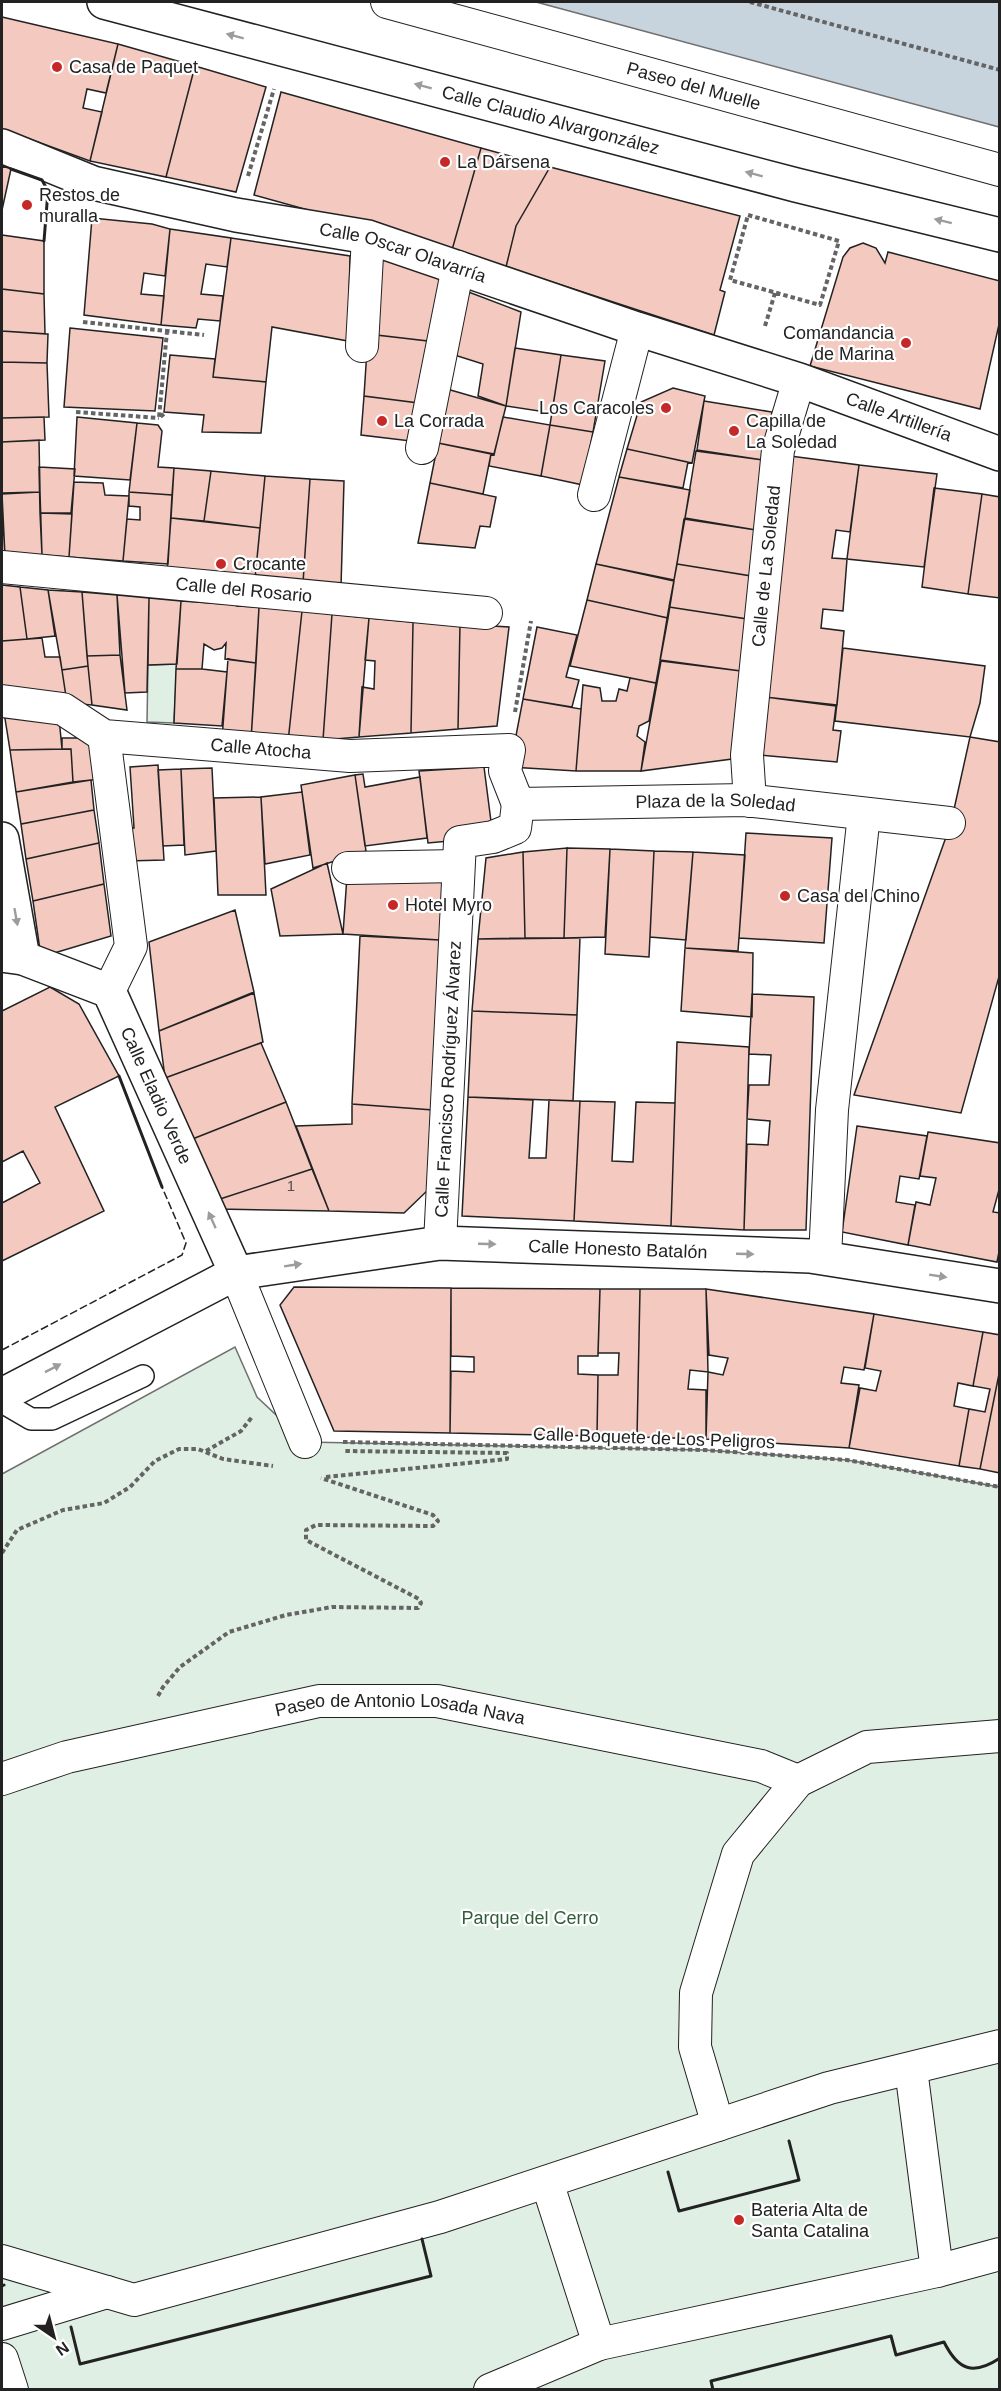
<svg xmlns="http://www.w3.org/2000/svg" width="1001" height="2391" font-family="Helvetica,sans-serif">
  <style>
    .green { fill: #e0efe3; stroke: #6f6f6f; stroke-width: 1.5 }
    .water { fill: #c7d3dd; stroke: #6f6f6f; stroke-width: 1.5 }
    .building { fill: #f3c9c0; stroke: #222; stroke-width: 1.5 }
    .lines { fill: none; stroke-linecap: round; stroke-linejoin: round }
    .service-casing { stroke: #222; stroke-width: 24 }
    .pedestrian-casing { stroke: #222; stroke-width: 34 }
    .minor-casing { stroke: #222; stroke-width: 36 }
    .path { stroke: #646464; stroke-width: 4; stroke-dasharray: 4.5 3; stroke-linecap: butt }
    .service { stroke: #fff; stroke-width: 21 }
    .pedestrian { stroke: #fff; stroke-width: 32 }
    .minor { stroke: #fff; stroke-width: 33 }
    .fence { stroke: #222; stroke-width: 1.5; stroke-dasharray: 8 3; stroke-linecap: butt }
    .wall { stroke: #222; stroke-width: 3 }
    .oneway { fill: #9c9c9c }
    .poi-dot { fill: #c62828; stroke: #fff; stroke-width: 2 }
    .labels { text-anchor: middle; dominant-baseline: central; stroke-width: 4.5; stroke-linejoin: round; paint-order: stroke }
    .number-label { font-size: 15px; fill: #564c4a }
    .poi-label { font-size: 18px; fill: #222; stroke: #fff; text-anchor: start }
    .street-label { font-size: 18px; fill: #222; stroke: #fff }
    .park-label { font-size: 18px; fill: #2f5e38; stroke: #fff }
  </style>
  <rect width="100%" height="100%" fill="#fff"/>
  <path class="green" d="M177,664l-3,59 -27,-1 1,-57z
    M235,1347l22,50 48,45 400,8 142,10 152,27v902h-997v-915z"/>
  <path class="water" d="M536,2h463v125z"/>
  <path class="building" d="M2,17l116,27 -12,49 -19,-4 -4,19 19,4 -12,49 -88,-32z
    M118,44l77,22 -29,111 -76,-16z
    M195,66l71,21 -30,105 -70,-15z
    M281,92l200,56 -29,102 -198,-55z
    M481,148l69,19 -34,59 -10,41 -54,-17z
    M3,166l8,3 -9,41v-41z
    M550,167l190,49 -20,74 5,2 -11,43 -208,-68 10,-41z
    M92,218l60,6 18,5 -5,47 -21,-3 -3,21 23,2 -3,29 -77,-10z
    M170,229l61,9 -4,29 -21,-3 -5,30 22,2 -3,25 -22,-2 -2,9 -35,-3z
    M2,235l42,6v53l-42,-5z
    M231,238l119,18 -2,85 -76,-14 -6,55 -53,-5z
    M863,243l13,5 9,15 3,-11 112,29v39l-20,89 -170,-43 33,-109 7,-9z
    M376,253l72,21 -12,68 -68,-8z
    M458,288l63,24 -15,94 -28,-10 5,-32 -38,-12z
    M2,289l42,5 1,40 -43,-3z
    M70,328l93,10 -8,73 -91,-4z
    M2,331l46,3 -1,29 -45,-1z
    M368,334l68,8 -10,62 -62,-8z
    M515,348l46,7 -9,58 -46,-7z
    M170,355l45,4 -2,18 53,5 -5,51 -59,-1 2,-17 -40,-3z
    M561,355l44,6 -12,71 -43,-7z
    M2,362l45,1 2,54 -47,1z
    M673,388l32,8 -13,67 -65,-14 14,-47z
    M447,389l59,17 -12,48 -56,-11z
    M364,396l62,8 -7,38 -58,-7z
    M704,401l68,11 -9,48 -66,-10z
    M44,417l1,23 -43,2v-24z
    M77,417l60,6 -7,57 -56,-4z
    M503,417l47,8 -9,51 -52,-10 2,-12 3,1z
    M137,423l21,2 4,6 -4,36 16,1 -2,27 -43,-3z
    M550,425l43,7 -10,53 -42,-9z
    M39,440l1,52 -38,1v-51z
    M438,443l53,11 -8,40 -53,-11z
    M627,449l61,13 -5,26 -64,-11z
    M696,451l67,9 -7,70 -71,-12z
    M790,456l69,9 -9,67 -14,-2 -4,28 15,1 -4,52 -20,-2 -2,19 23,3 -7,74 -72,-8z
    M859,465l78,9 -13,93 -77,-8z
    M39,467l36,2 -4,44h-31z
    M174,468l37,3 -7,50 -33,-3z
    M211,471l54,5 -5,52 -56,-7z
    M265,476l45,3 -7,104 -48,-4z
    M619,477l71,13 -16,90 -78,-16z
    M310,479l34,2 -3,106 -38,-4z
    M74,482l29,1 2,12 24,1 -6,65 -54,-4z
    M430,483l66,14 -6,30 -10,-1 -5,22 -57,-5z
    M934,488l48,6 -14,100 -46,-7z
    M40,492l2,63 -37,1 -3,-62z
    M129,492l43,3 -4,69 -45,-3 4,-42 13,1v-13l-11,-1z
    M982,494l18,3v101l-32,-4z
    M2,504l3,52 -3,1z
    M40,513l32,1 -3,43 -27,-2z
    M171,518l89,10 -5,51 -88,-8z
    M684,519l72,11 -5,46 -74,-12z
    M596,564l78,17 -6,37 -81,-18z
    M677,564l74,12 -4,43 -78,-12z
    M2,585l18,2 7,52 -25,2z
    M20,587l28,3 7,46 -28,3z
    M48,590l34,2 6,74 -26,4z
    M82,592l35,3 3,60 -33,1z
    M117,595l32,3 -2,94 -22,1z
    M149,598l32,3 -4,63 -29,1z
    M224,600l16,2 -3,4 22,1 -3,56 -31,-4 1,-16 -4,5 -8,2 -10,-6 -2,25h-26l5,-68 43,3z
    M587,600l81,18 -12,65 -86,-17z
    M259,607l43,4 -14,131 -37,-2z
    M669,607l78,12 -6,52 -81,-11z
    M302,611l30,3 -9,126 -35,2z
    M332,614l37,4 -10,119 -36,3z
    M369,618l44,4 -2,111 -52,4 3,-50 12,2 1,-28 -10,-1z
    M413,622l47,2 -2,105 -47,4z
    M460,624l49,3 -12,99 -39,3z
    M537,627l40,8 -11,42 13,3 -7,27 -49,-8z
    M42,638l3,19h15l7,46 -65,-10v-52z
    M843,648l142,18 -5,37 -10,34 -135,-16z
    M120,655l7,55 -35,-5 -5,-49z
    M228,659l28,4 -5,77 -29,-1z
    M661,661l80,10 -9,88 -91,12z
    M88,666l4,39 -25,-2 -5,-33z
    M176,669h26l25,3 -5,54 -48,-3z
    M630,678l26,5 -7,38 -10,5 -2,10 8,6 -4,29h-65l7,-86 17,3 2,13h14l3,-12 8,2z
    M765,697l71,9 -3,24 8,1 -4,31 -79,-7z
    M523,699l58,10 -5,62 -66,-4z
    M3,706l56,12 3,31 -52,1z
    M970,737l30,5v231l-39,140 -107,-18 97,-272z
    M62,738h37l1,41 -27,3 -2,-33h-9z
    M71,749l2,33 -57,10 -6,-42z
    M158,765l6,95 -37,1 -2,-33h9l-4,-61z
    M484,767l9,70 -65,6 -9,-72z
    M212,768l4,83 -31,4 -4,-86z
    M181,769l3,76 -21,1 -5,-76z
    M363,774l2,13 55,-10 7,61 -62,8 -10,-71z
    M355,775l11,76 -53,17 -12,-83z
    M91,780l3,30 -73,14 -5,-32z
    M302,792l8,63 -45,9 -4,-67z
    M261,797l5,98h-48l-4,-97z
    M94,810l5,33 -73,16 -5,-35z
    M746,833l86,5 -8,105 -85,-5z
    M99,843l5,41 -71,17 -7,-42z
    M567,848l-3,90h-39l-2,-86z
    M567,848l43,1 -5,88 -41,1z
    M610,849l44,2 -5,106 -44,-3z
    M654,851l39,1 -7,88 -36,-3z
    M523,852l2,86 -47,1 8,-81z
    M693,852l52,3 -7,96 -53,-3z
    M327,863l16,71 -63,2 -9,-47z
    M443,874l-3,66 -97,-6 4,-58z
    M104,884l7,52 -70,21 -8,-56z
    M235,910l19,82 -95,39 -10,-89z
    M360,936l80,4 -7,170 -81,-6z
    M580,938l-3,77 -105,-4 6,-72z
    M685,948l68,5 -1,64 -71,-6z
    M50,987l29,17 40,72 -64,31 49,104 -102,50v-58l38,-20 -17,-32 -21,11v-151z
    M254,993l9,49 -98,36 -6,-47z
    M752,994l62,3 -8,233h-62l3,-86 21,1 2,-24 -23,-2 2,-34h20l2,-30 -22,-1z
    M472,1011l105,4 -4,86 -105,-4z
    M677,1042l72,5 -5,183 -73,-4z
    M261,1043l25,59 -96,38 -25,-62z
    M468,1097l65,3 -4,58h17l3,-58 31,1 -6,120 -112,-5z
    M580,1101l35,1 -3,59 21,1 3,-60 39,1 -4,123 -97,-5z
    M286,1102l26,67 -98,32 -24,-61z
    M352,1104l81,6 -4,79 -25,24 -75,-2 -33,-85 56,-2z
    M857,1126l70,10 -8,43 -19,-3 -4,26 19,3 -7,40 -66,-13z
    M928,1132l72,11v43l-7,26 7,1v34l-3,15 -89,-17 8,-43 14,3 6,-27 -16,-2z
    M312,1169l17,42 -111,-2 -4,-8z
    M294,1287l157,1 -1,145 -116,-2 -54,-126z
    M451,1288l149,1 -2,67h-20v18l20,1 -1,61 -147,-3 1,-62 23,1v-15l-23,-1z
    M600,1289h40l-3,148 -40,-1 1,-61h20l1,-22h-21z
    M640,1289h66l2,83 -18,-2 -2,19 18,1v49l-69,-2z
    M706,1289l168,25 -10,56 -20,-3 -3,16 18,2 -10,63 -143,-9 2,-67 15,3 5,-17 -19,-3z
    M874,1314l109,18 -10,54 -15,-3 -4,23 15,3 -10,57 -110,-18 11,-60 16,3 5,-20 -16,-3z
    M983,1332l17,3v34l-20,100 -21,-3 10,-57 16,3 5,-23 -17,-3z
    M1000,1369v104l-20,-4z"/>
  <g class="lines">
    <g class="service-casing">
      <path id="service" d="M2,1402l29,17h21l91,-43"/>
    </g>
    <g class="pedestrian-casing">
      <g id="pedestrian">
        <path id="s1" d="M387,2l613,168"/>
        <path d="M362,346l6,-109"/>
        <path d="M422,448l36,-181"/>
        <path d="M594,495l43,-166"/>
        <path id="s2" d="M2,567l484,46"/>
        <path id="s3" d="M2,701l61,8 41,27 246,20 159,-6 -4,21 13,33 227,-4 204,23"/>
        <path d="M104,736l27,210 -22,45"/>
        <path id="s4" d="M750,801l-3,-46 31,-305 21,-70"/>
        <path d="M348,868l110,-2"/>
        <path id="s5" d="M440,1243l20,-401 33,-5 22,-9 3,-24"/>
        <path d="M825,1258l7,-148 32,-296"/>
        <path d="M236,1273l69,169"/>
        <path id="s6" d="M2,1779l65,-22 252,-56h118l324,65 37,15"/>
        <path d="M911,2069l26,202"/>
        <path d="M718,2125l-23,-78 1,-54 42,-139 60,-73 69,-34 133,-11"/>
        <path d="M2,2261l132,39 306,-83 389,-129 171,-42"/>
        <path d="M2,2324l105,-32"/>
        <path d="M599,2344l338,-73 63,-17"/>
        <path d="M2,2359l10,31"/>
        <path d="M490,2390l109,-46 -52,-162"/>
      </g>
    </g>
    <g class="minor-casing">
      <g id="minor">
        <path id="s7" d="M104,2l692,183 204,50"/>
        <path id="s8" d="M2,146l91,37 143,32 132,22 269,92 162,51 201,74"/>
        <path d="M2,839l21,119"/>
        <path id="s9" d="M2,955l21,3 86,33 127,282"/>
        <path id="s10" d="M2,1395l234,-122 204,-30 370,13 190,30"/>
      </g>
    </g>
    <path class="path" d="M750,2l250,68
      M248,176l26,-87
      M748,215l91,26 -19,64 -90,-25z
      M83,322l121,13
      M765,326l10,-33
      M76,412l83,6
      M164,414l-5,4 8,-87
      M515,712l16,-91
      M343,1442l362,8 142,10 153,27
      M206,1451l35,-20 11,-14
      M326,1477l181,-18v-6l-163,-2
      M2,1553l15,-23 46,-20 41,-7 26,-16 25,-26 24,-12h19l25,10 50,7
      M158,1696l5,-9 17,-20 49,-35 57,-17 46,-8 86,1 3,-5 -2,-4 -113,-59v-10l10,-5 117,1 5,-5 -5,-6 -112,-37"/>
    <use href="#service" class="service"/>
    <use href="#pedestrian" class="pedestrian"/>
    <use href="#minor" class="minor"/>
    <path class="fence" d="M2,1350l180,-95 4,-12 -24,-56"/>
    <path class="wall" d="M11,169l31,11 6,11 -4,50
      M119,1076l43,111
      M668,2172l11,39 120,-31 -10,-39
      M2,2286l2,-1
      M71,2327l9,37 351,-88 -9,-37
      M713,2390l-2,-9 180,-45 5,19 48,-13c14,28 29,34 56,16"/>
  </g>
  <defs><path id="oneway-solid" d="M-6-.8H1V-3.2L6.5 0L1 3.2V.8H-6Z" transform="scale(1.5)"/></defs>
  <g class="oneway">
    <use href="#oneway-solid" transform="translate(235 36) rotate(-165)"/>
    <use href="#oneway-solid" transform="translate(423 86) rotate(-165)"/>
    <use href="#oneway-solid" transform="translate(754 174) rotate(-165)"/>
    <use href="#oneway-solid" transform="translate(943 221) rotate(-166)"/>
    <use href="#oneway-solid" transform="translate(16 917) rotate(80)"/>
    <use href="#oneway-solid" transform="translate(212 1220) rotate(-114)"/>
    <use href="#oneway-solid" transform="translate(487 1244) rotate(2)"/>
    <use href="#oneway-solid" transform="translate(745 1254) rotate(2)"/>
    <use href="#oneway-solid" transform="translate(293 1265) rotate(-9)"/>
    <use href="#oneway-solid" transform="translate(938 1276) rotate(9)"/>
    <use href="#oneway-solid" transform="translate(53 1368) rotate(-27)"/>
  </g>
  <g class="poi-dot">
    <circle cx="57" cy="67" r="6"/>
    <circle cx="445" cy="162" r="6"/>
    <circle cx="27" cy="205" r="6"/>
    <circle cx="906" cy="343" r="6"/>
    <circle cx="666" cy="408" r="6"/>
    <circle cx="382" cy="421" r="6"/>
    <circle cx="734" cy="431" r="6"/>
    <circle cx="221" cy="564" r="6"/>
    <circle cx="785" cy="896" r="6"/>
    <circle cx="393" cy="905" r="6"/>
    <circle cx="739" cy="2220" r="6"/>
  </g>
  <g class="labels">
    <g class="number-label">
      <text x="291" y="1185">1</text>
    </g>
    <g class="poi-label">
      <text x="69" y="67">Casa de Paquet</text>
      <text x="457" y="162">La Dársena</text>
      <text x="39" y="195">Restos de<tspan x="39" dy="21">muralla</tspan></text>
      <text x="894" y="333" text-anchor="end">Comandancia<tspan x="894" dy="21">de Marina</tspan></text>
      <text x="654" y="408" text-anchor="end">Los Caracoles</text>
      <text x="394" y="421">La Corrada</text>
      <text x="746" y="421">Capilla de<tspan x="746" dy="21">La Soledad</tspan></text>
      <text x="233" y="564">Crocante</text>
      <text x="797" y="896">Casa del Chino</text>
      <text x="405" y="905">Hotel Myro</text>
      <text x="751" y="2210">Bateria Alta de<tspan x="751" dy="21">Santa Catalina</tspan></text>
    </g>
    <g class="street-label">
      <text stroke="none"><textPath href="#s1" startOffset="318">Paseo del Muelle</textPath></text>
      <text stroke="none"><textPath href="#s7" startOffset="462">Calle Claudio Alvargonzález</textPath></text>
      <text stroke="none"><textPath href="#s8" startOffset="416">Calle Oscar Olavarría</textPath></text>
      <text stroke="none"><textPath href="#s8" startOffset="939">Calle Artillería</textPath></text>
      <text stroke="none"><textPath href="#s4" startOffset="236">Calle de La Soledad</textPath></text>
      <text stroke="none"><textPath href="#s2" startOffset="243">Calle del Rosario</textPath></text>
      <text stroke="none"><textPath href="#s3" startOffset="268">Calle Atocha</textPath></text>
      <text stroke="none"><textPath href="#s3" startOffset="771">Plaza de la Soledad</textPath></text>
      <text stroke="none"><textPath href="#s5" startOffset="164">Calle Francisco Rodríguez Álvarez</textPath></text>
      <text stroke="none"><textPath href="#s9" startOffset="228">Calle Eladio Verde</textPath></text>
      <text stroke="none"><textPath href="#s10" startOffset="648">Calle Honesto Batalón</textPath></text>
      <text transform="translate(654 1438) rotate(2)">Calle Boquete de Los Peligros</text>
      <text stroke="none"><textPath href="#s6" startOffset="408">Paseo de Antonio Losada Nava</textPath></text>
    </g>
    <g class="park-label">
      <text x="530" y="1918">Parque del Cerro</text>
    </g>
  </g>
  <rect width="1001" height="2391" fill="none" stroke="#222222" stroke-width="6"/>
  <g transform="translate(54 2337) rotate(145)" stroke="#ffffff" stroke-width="4.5" paint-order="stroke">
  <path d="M0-4.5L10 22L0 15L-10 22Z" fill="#222222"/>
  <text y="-9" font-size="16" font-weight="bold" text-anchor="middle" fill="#222222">N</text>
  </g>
</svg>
